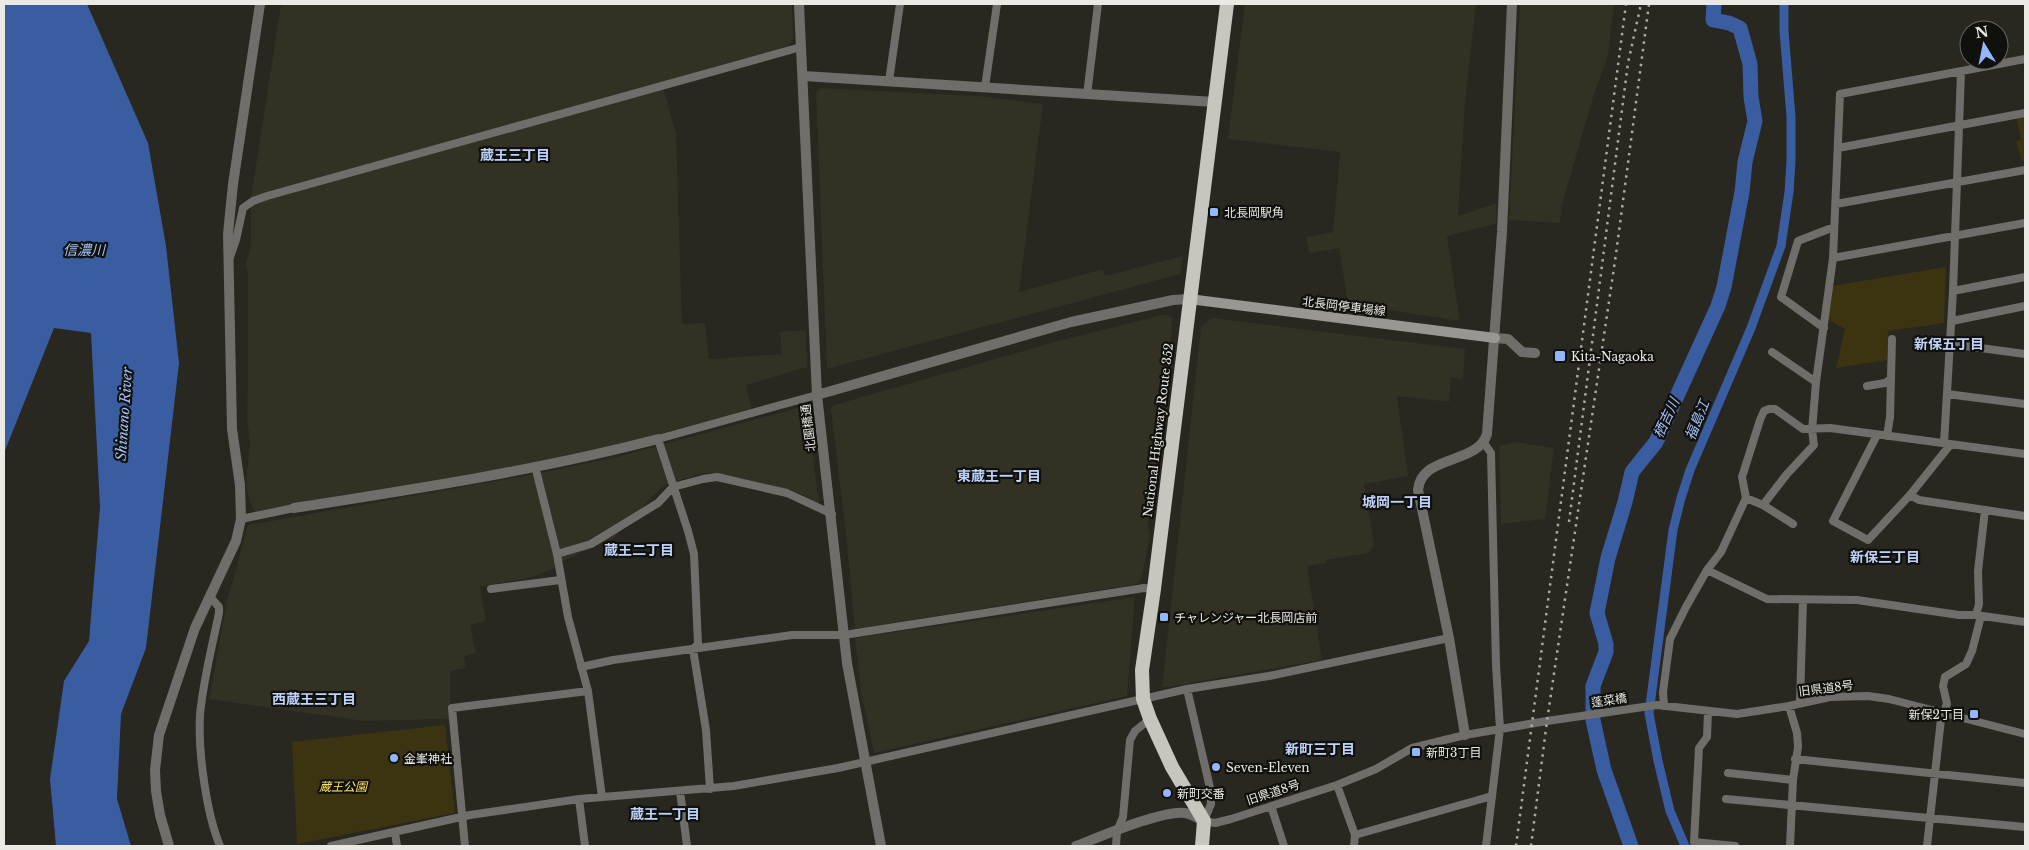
<svg xmlns="http://www.w3.org/2000/svg" width="2029" height="850" font-family="'Libre Baskerville','Noto Sans JP',serif">
  <style>
    .built { fill: #333024 }
    .green { fill: #3c3411 }
    .water { fill: #3a5da1 }
    .lines { fill: none; stroke-linecap: round; stroke-linejoin: round }
    .canal { stroke: #3a5da1; stroke-width: 9 }
    .river { stroke: #3a5da1; stroke-width: 15 }
    .minor { stroke: #6f6e6b; stroke-width: 8 }
    .tertiary { stroke: #6f6e6b; stroke-width: 10 }
    .secondary { stroke: #989792; stroke-width: 10 }
    .trunk { stroke: #c6c6be; stroke-width: 14 }
    .rail { stroke: #abaaa4; stroke-width: 2.5; stroke-dasharray: 2.5 5; stroke-linecap: butt }
    .poi-dot { fill: #92b7fd; stroke: #10100d; stroke-width: 2 }
    .labels { text-anchor: middle; dominant-baseline: central; stroke-width: 4.5; stroke-linejoin: round; paint-order: stroke }
    .poi-label { font-size: 12px; fill: #eae9e4; stroke: #10100d; text-anchor: start }
    .street-label { font-size: 12px; fill: #eae9e4; stroke: #10100d }
    .park-label { font-size: 12px; font-style: italic; fill: #fce264; stroke: #10100d }
    .neighbourhood-label { font-size: 14px; font-weight: bold; fill: #bed3fb; stroke: #10100d }
    .water-label { font-size: 14px; font-style: italic; fill: #a2c1fa; stroke: #10100d }
  </style>
  <rect width="100%" height="100%" fill="#282720"/>
  <path class="built" d="M281,4h511l1,35 -7,10 -124,34 14,51 6,190 23,-1 4,36 73,-5 -2,-22 26,-2 1,37 -61,18 6,24 -122,33 -105,23 -270,48 -6,-14 -3,-14 4,-44 -3,-21 1,-39v-107l-2,-10 5,-20v-46z
    M1245,4h231l-11,99 -7,113 39,-13 -1,21 -49,12 13,85 -112,-17 -9,-56 -30,5 -3,-16 27,-5 7,-80 -112,-13z
    M1520,4h94l-6,52 -14,38 -32,111 -2,18 -51,-3z
    M820,88l159,8 64,8 -24,188 84,-23 2,7 78,-20 -3,18 -353,95 -11,-277z
    M1166,314l7,5 -25,207 2,10 -8,41 -5,7 -282,45 -9,-94 -15,-126 3,-4 228,-65z
    M1213,318l252,31 -2,30 -12,-1 -2,24 -52,-6 11,80 -44,8 10,60 -5,9 -43,7v3l-19,3 15,94 -160,28 39,-362z
    M801,407l7,9 11,88 -27,-14 -75,-17h-15l-37,12 -14,13 -37,40 -49,22 -10,8 -23,9 -52,10 6,34 -16,4 6,28 -12,3 2,12 -16,3v48l-86,2 -155,-22 18,-98 21,-76 287,-51 82,-17z
    M1516,442l38,6 -9,71 -44,5 -2,-78z
    M1135,597l-8,99 -253,57 -13,-62 -6,-53z"/>
  <path class="green" d="M2025,117v44h-3l-6,-20 5,-1 -4,-22z
    M1946,267l-2,56 -56,8 -1,29 -51,8 9,-39 -17,-10 4,-33z
    M445,725l10,88 -158,31 -5,-102z"/>
  <path class="water" d="M4,4h83l61,139 18,103 13,117 -33,285 -25,66 -4,85 14,47h-75l-6,-67 14,-98 25,-40 11,-134 -9,-174 -37,-5 -50,125z"/>
  <g class="lines">
    <path class="canal" d="M1685,846l-15,-35 -12,-50 -9,-48 24,-183 8,-32 9,-28 61,-142 30,-82 8,-54 2,-31v-44l-7,-86v-27"/>
    <path class="river" d="M1631,846l-27,-76 -11,-50v-34l13,-34v-8l-9,-31 11,-55 17,-56 7,-30 24,-30 62,-136 6,-19 18,-95 3,-30 10,-41 -4,-24 -1,-33 -10,-36 -11,-5 -16,-3 1,-16"/>
    <path class="minor" d="M889,81l11,-77
      M985,87l12,-83
      M1087,95l11,-91
      M1838,148l187,-35
      M1836,204l189,-34
      M230,257l6,-17 7,-32 10,-7 14,-5 534,-149
      M1833,258l192,-35
      M1953,291l72,-14
      M1952,321l73,-15
      M1824,328l-43,-31 17,-56 36,-14
      M1951,344l74,10
      M1772,352l44,30
      M1867,386l18,-3 6,-4
      M1947,394l78,10
      M1877,435l-44,86 35,19 42,-45 40,-50
      M1887,436l3,-19 2,-78
      M1484,443l7,10 5,212 4,64 -14,117
      M1944,443l9,-152 8,-219
      M535,466l22,88 11,63 20,74 14,106
      M1910,495l9,5 106,16
      M1746,498l-4,-21 18,-57 4,-9 5,-2h6l28,20 27,-1 195,26
      M1763,505l30,19
      M241,519l53,-11
      M557,554l34,-10 67,-41 15,-16 30,-8 14,-2 70,16 45,21
      M1707,570l60,29 90,1 102,15h17l49,7
      M491,589l69,-9
      M210,597l9,10v6c-7,34 -16,68 -19,102 -2,36 6,97 20,131
      M1976,615l3,-11 -1,-33 7,-61
      M581,667l32,-7 179,-25h52l300,-47 10,1
      M1187,689l24,103v12l-7,17 11,2 16,-4 106,-34 39,-16 36,-21 53,-13 82,-14 110,-16 80,9 52,-8 41,-9 38,-1 21,3 136,35
      M1800,703l3,-103
      M1664,706l-1,-14 7,-53 16,-32 21,-37 14,-18 25,-54 17,7 24,-31 27,-29 -2,-15 4,-48 17,-124 7,-164 185,-35
      M1789,706l8,27 1,14 -5,33 -3,66
      M1708,711l-1,26 -8,11 -5,94 41,4
      M1795,759l230,24
      M1728,773l65,7
      M1337,785l18,50 -1,11
      M710,789l-4,-59 -13,-81 5,-5 -4,-90 -6,-23 -30,-92 159,-44
      M680,791l7,55
      M579,799l6,47
      M1726,799l299,28
      M1271,806l13,40
      M395,833l2,13
      M1355,835l137,-39
      M331,846l139,-31 109,-16 155,-13 104,-18 349,-79 82,-13 180,-38
      M465,846l-13,-138 136,-17
      M1116,846l1,-15 6,-14 7,-77 5,-9 15,-12
      M1927,846l14,-127 6,-15 -4,-18 2,-9 21,-13 6,-13 9,-35"/>
    <path class="tertiary" d="M799,4l18,391 30,268 34,183
      M804,76l410,26
      M1495,338l13,1 14,13 13,1
      M817,395l254,-73 102,-22 16,-1
      M294,508c122,-19 245,-38 364,-69
      M1465,735l-16,-97 -31,-148c3,-36 60,-25 69,-56l15,-202 10,-228
      M169,846l-9,-31 -4,-24 -1,-21 4,-35 36,-107 41,-87 5,-22 -1,-34 -8,-56 -4,-195 5,-50 27,-180
      M1076,846c24,-9 86,-36 109,-33 7,1 13,5 18,8"/>
    <path class="secondary" d="M1189,299l306,39"/>
    <path class="trunk" d="M1202,846l2,-25 -32,-54 -22,-48 -7,-20 -1,-29 12,-81 73,-585"/>
    <path class="rail" d="M1569,522l59,-459 13,-59
      M1516,846l110,-842
      M1531,846l16,-125 69,-467 33,-250"/>
  </g>
  <g class="poi-dot">
    <rect x="1209" y="207" width="10" height="10" rx="2.5"/>
    <rect x="1554" y="350" width="12" height="12" rx="2.5"/>
    <rect x="1159" y="612" width="10" height="10" rx="2.5"/>
    <rect x="1969" y="709" width="10" height="10" rx="2.5"/>
    <rect x="1411" y="747" width="10" height="10" rx="2.5"/>
    <circle cx="394" cy="758" r="5"/>
    <circle cx="1216" cy="767" r="5"/>
    <circle cx="1167" cy="793" r="5"/>
  </g>
  <g class="labels">
    <g class="poi-label">
      <text x="1224" y="212">北長岡駅角</text>
      <text x="1571" y="356">Kita-Nagaoka</text>
      <text x="1174" y="617">チャレンジャー北長岡店前</text>
      <text x="1964" y="714" text-anchor="end">新保2丁目</text>
      <text x="1426" y="752">新町3丁目</text>
      <text x="404" y="758">金峯神社</text>
      <text x="1226" y="767">Seven-Eleven</text>
      <text x="1177" y="793">新町交番</text>
    </g>
    <g class="street-label">
      <text transform="translate(1344 306) rotate(7)">北長岡停車場線</text>
      <text transform="translate(808 428) rotate(-97)">北園橋通</text>
      <text transform="translate(1158 430) rotate(-83)">National Highway Route 352</text>
      <text transform="translate(1826 688) rotate(-7)">旧県道8号</text>
      <text transform="translate(1609 700) rotate(-8)">蓬菜橋</text>
      <text transform="translate(1273 792) rotate(-18)">旧県道8号</text>
    </g>
    <g class="park-label">
      <text x="343" y="786">蔵王公園</text>
    </g>
    <g class="neighbourhood-label">
      <text x="515" y="155">蔵王三丁目</text>
      <text x="1949" y="344">新保五丁目</text>
      <text x="999" y="476">東蔵王一丁目</text>
      <text x="1397" y="502">城岡一丁目</text>
      <text x="639" y="550">蔵王二丁目</text>
      <text x="1885" y="557">新保三丁目</text>
      <text x="314" y="699">西蔵王三丁目</text>
      <text x="1320" y="749">新町三丁目</text>
      <text x="665" y="814">蔵王一丁目</text>
    </g>
    <g class="water-label">
      <text x="84" y="250">信濃川</text>
      <text transform="translate(124 414) rotate(-86)">Shinano River</text>
      <text transform="translate(1666 418) rotate(-65)">栖吉川</text>
      <text transform="translate(1697 420) rotate(-68)">福島江</text>
    </g>
  </g>
  <rect width="2029" height="850" fill="none" stroke="#eae9e4" stroke-width="10"/>
  <g transform="translate(1984 45) rotate(350)"><circle r="24" fill="#10100d" stroke="#676763"/>
  <path d="M0-4L9 19L0 12L-9 19Z" fill="#92b7fd"/>
  <text y="-8" font-size="14" font-weight="bold" text-anchor="middle" fill="#eae9e4">N</text>
  </g>
</svg>
